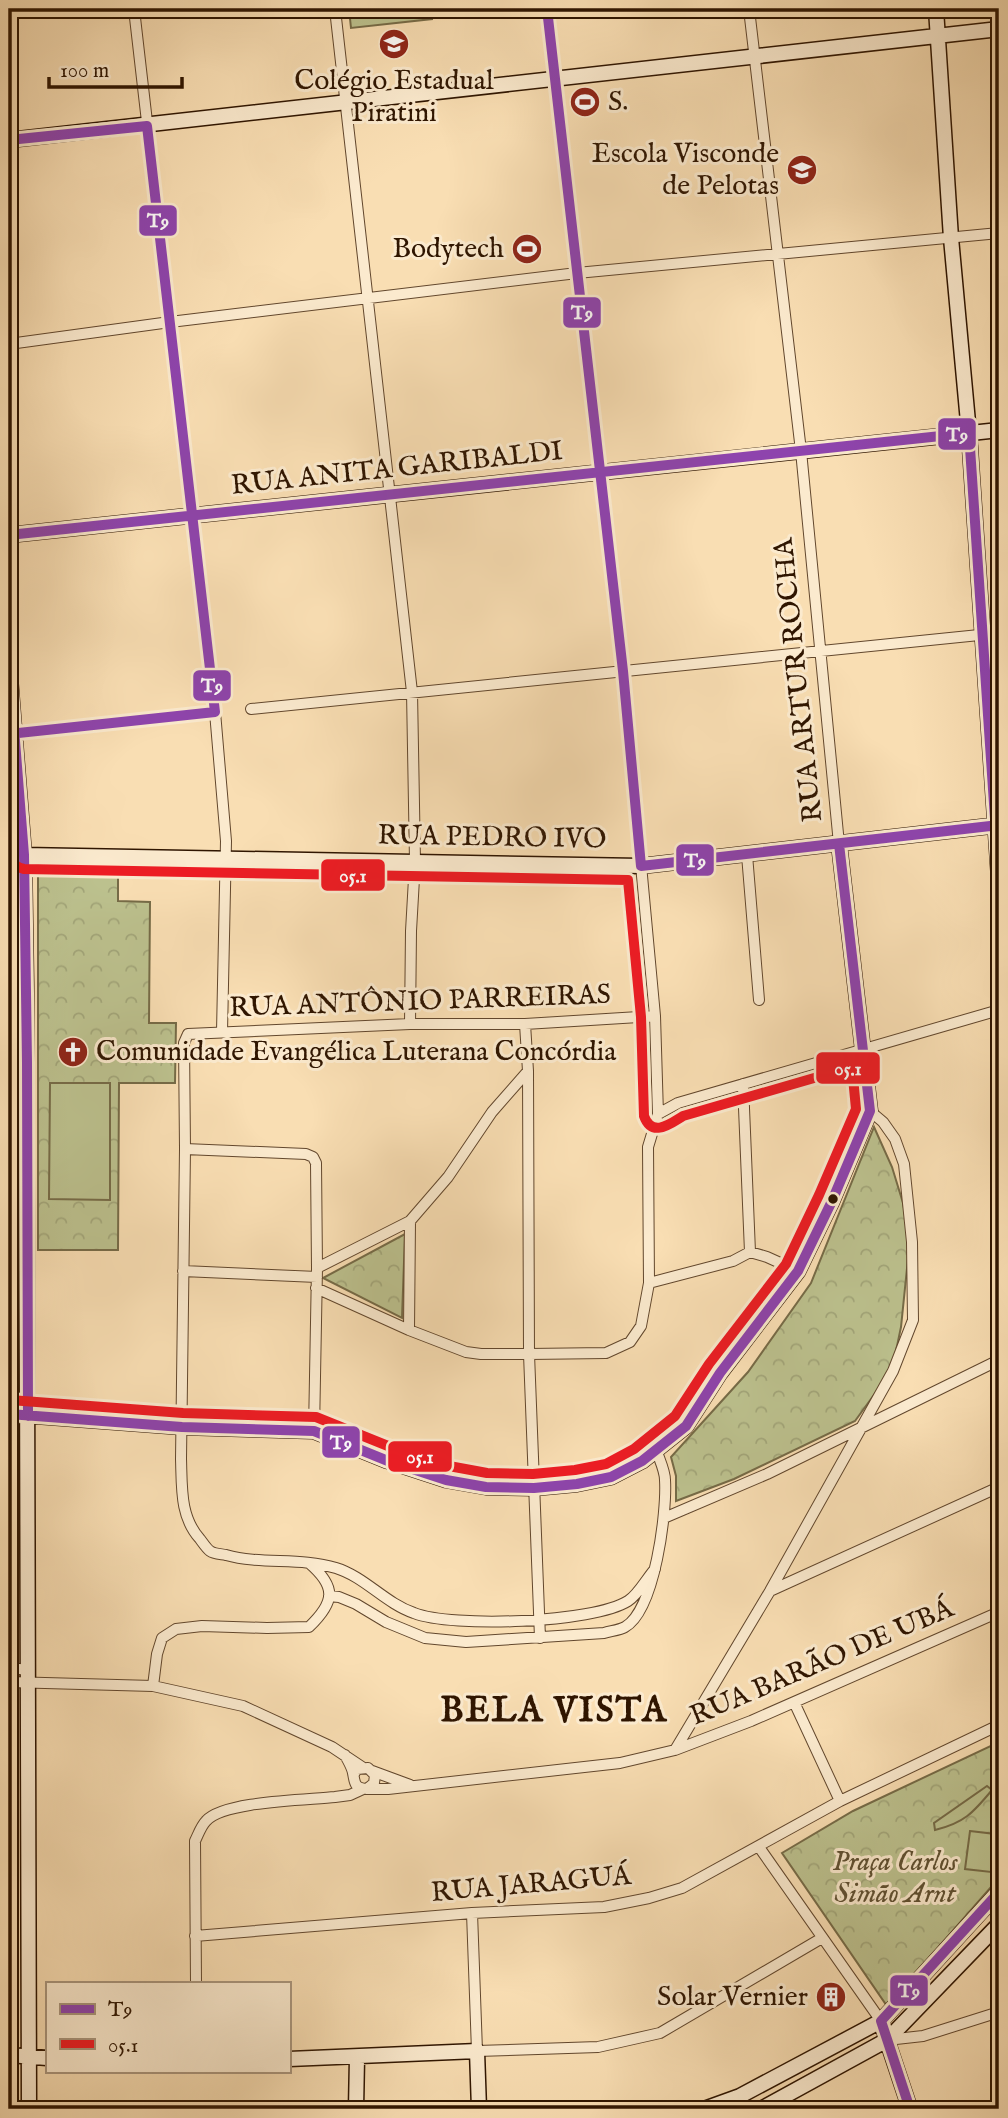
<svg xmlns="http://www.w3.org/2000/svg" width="1008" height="2118" font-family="'IM FELL English',serif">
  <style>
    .forest { fill: url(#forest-crowns); stroke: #766b47; stroke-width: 2 }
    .pitch { fill: #bcc18e; stroke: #766b47; stroke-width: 2 }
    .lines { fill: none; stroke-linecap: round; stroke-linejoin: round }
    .street-casing { stroke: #62472d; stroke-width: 12 }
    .secondary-casing { stroke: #2f1500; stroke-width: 17 }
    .street { stroke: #fbeace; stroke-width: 10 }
    .secondary { stroke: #fbeace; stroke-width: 14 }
    .bus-1-casing { stroke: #fbeace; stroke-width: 16 }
    .bus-2-casing { stroke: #fbeace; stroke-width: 16 }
    .bus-1 { stroke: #8e44ad; stroke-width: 10 }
    .bus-2 { stroke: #ed1c24; stroke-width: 10 }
    .bus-dot { fill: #2f1500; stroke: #fbeace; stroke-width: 2.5 }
    .labels { text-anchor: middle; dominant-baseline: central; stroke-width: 6; stroke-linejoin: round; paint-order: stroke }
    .poi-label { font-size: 28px; fill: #2f1500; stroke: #fbeace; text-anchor: end }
    .street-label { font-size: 28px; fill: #2f1500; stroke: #fbeace }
    .park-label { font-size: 28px; font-style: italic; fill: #605132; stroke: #fbeace }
    .district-label { font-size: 35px; font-weight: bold; letter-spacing: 2px; fill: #2f1500; stroke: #fbeace }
    .line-badge { stroke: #fbeace; stroke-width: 2.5 }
    .badge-label { font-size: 19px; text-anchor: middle; font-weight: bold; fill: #fff }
  </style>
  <defs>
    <pattern id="forest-crowns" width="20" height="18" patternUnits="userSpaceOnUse" patternTransform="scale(1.75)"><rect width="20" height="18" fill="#bcc18e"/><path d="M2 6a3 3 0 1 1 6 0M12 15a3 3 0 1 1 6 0" fill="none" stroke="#a2a579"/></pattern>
  </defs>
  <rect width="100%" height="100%" fill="#f9deb3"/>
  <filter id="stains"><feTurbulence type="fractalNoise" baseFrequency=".00286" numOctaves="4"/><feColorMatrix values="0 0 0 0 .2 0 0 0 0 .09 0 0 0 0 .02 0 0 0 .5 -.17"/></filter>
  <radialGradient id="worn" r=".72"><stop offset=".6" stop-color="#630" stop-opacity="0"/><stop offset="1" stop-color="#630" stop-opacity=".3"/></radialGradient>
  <path class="forest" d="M38,864h80v37l32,1 -1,121h27l-1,60h-56l-1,167h-80z
    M874,1127l18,40 11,36 7,36 -9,88 -9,43 -37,51 -121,58 -58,22v-25l-5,-19 77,-85 63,-89z
    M405,1234l-3,84 -79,-40z
    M999,1742v136l-112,128 -105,-153 71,-42z"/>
  <path class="pitch" d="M349,9h82l1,10 -81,9z
    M50,1083h60v117l-61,-1z
    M987,1786l5,4c-19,23 -28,33 -57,40l-1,-7z
    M970,1831l25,3 -4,38 -26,-3z"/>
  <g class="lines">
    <g class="street-casing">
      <path id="street" d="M134,9l81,703 11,129 -4,191
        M335,9l77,683 3,169 -4,70 -1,93
        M749,9l52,442 38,393
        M9,344l161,-22 407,-49 422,-40
        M251,709l748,-76
        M10,734l205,-22
        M747,855l12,145
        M525,1024l3,47 1,283 11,284
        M743,1084l7,168
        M658,1114l20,-11 321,-93
        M185,1149l121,5 7,3 3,6 1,105 -3,163
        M317,1268l93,-47 38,-44 44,-65 36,-41
        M183,1271l134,6
        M649,1283l84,-22 17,-9 17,5 31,14
        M316,1288l93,42 57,22 15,2h48l77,-1 24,-11 11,-16 8,-43 -1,-136 10,-33 -3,-98 -32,-345 -76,-662
        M409,1330l1,-109
        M664,1518l103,-44 232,-114
        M655,1569c-8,9 -17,26 -27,32 -35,22 -176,27 -214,12 -29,-10 -49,-36 -78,-45 -36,-11 -74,-3 -110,-13 -5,-1 -12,-1 -16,-4 -3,-2 -7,-8 -10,-12 -20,-22 -18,-51 -19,-80l4,-310 -1,-106 4,-9 222,-10h115l130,-8
        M770,1591l229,-104
        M329,1596l10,1 17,7 30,18 39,16 41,4 138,-9c7,-2 16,-3 21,-6 30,-17 42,-115 40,-147 0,-10 -6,-21 -9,-31
        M9,1668l20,2
        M9,1682l144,4 90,20 89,41 30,20
        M153,1686l4,-32 5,-16 14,-9 26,-3 65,2 42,-1c26,-25 28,-40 0,-64
        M794,1702l46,99
        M675,1750l95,-159 123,-220 20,-51 -1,-78 -8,-78 -9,-25 -12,-17 -13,-11
        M345,1755c3,6 7,12 8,18 2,10 1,15 14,16l7,-6 1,-8 -7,-7 -11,1 -3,5
        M372,1771l38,14
        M367,1789h21l232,-26 55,-13 76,-29 248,-109
        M759,1847l122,174
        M472,1913l5,138 121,-4 62,-14 162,-95
        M195,1936l277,-23 132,-6 45,-9 33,-10 158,-87 159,-76
        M196,1983l-1,-142c3,-6 6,-15 11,-20 17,-20 101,-21 129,-24l15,-2 13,-6
        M887,2040l36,-4 76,-24"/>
    </g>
    <g class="secondary-casing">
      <path id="secondary" d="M936,9l15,229 18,195 30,445
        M9,140l990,-111
        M9,535l990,-105
        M9,665l15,190 2,130 3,1124
        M24,855l617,11 358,-41
        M9,1414l173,13 132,4 74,30 58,19 40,7 48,1 43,-4 34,-7 31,-16 44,-35 34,-53 78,-102 34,-70 38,-90 -31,-267
        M885,2034l25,75
        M9,2055l38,3
        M289,2059l188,-8 2,58
        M356,2109l1,-51
        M704,2109l36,-13 141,-75 118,-129
        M761,2109l126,-69 112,-116"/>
    </g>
    <use href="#street" class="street"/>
    <use href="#secondary" class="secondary"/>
    <g class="bus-1-casing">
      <path id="bus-1" d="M547,9l76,662 18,195 358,-41
        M9,140l138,-14 68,586 -206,22
        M9,535l960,-102 30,445
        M9,665l15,190 3,207 1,354
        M9,1414l173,13 132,4 74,30 58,19 40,7 48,1 43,-4 34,-7 31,-16 44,-35 34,-53 78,-102 34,-70 38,-90 -31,-267
        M910,2109l-29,-88 118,-129"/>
    </g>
    <g class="bus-2-casing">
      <path id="bus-2" d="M9,840c1,13 0,26 15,29l604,11 13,137 3,99c8,22 26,8 39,0l169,-49 4,42 -37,86 -33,69 -77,100 -34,52 -41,33 -28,15 -31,6 -42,4 -46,-1 -38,-7 -56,-18 -77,-31 -133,-4 -173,-13"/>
    </g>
    <use href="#bus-1" class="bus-1"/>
    <use href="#bus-2" class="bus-2"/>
  </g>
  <defs>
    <g id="school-disc" transform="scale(1.575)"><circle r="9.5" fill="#8f2418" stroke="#fbeace"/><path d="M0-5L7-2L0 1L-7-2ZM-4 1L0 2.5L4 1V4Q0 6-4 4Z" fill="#fff"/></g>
    <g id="stadium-disc" transform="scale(1.575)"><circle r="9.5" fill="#8f2418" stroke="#fbeace"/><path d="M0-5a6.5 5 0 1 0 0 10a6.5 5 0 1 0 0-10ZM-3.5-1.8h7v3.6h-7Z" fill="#fff"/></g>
    <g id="church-disc" transform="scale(1.575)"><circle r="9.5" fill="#8f2418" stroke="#fbeace"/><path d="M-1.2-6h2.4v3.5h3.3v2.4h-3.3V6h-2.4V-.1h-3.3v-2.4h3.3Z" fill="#fff"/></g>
    <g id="building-disc" transform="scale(1.575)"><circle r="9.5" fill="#8f2418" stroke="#fbeace"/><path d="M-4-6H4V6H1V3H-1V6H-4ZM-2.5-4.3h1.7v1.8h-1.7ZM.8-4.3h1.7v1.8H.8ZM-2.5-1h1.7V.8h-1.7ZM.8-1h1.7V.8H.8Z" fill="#fff"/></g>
  </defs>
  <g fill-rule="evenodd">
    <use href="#school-disc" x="394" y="44"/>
    <use href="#stadium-disc" x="585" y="102"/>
    <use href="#school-disc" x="802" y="170"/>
    <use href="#stadium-disc" x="527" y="249"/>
    <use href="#church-disc" x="73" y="1052"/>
    <use href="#building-disc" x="831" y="1997"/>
  </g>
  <circle class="bus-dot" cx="833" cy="1199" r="6"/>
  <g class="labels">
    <g class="poi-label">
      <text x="394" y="81" text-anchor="middle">Colégio Estadual<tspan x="394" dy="32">Piratini</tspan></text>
      <text x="608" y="102" text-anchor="start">S.</text>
      <text x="779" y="154">Escola Visconde<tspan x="779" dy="32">de Pelotas</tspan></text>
      <text x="504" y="249">Bodytech</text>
      <text x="96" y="1052" text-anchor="start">Comunidade Evangélica Luterana Concórdia</text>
      <text x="808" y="1997">Solar Vernier</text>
    </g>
    <g class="street-label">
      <text transform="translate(397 469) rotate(-6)">RUA ANITA GARIBALDI</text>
      <text transform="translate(799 680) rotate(-96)">RUA ARTUR ROCHA</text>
      <text transform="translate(492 838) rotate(1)">RUA PEDRO IVO</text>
      <text transform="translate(420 1002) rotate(-2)">RUA ANTÔNIO PARREIRAS</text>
      <text transform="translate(822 1663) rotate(-23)">RUA BARÃO DE UBÁ</text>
      <text transform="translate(531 1885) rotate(-5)">RUA JARAGUÁ</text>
    </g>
    <g class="park-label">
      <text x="895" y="1862">Praça Carlos<tspan x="895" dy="32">Simão Arnt</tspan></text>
    </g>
    <g class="district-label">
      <text x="554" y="1711">BELA VISTA</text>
    </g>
  </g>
  <g class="line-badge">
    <rect x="138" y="204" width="40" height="33" rx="7" fill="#8e44ad"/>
    <rect x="562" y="296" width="40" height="33" rx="7" fill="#8e44ad"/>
    <rect x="937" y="417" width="40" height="34" rx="7" fill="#8e44ad"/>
    <rect x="192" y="669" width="40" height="33" rx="7" fill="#8e44ad"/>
    <rect x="675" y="843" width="40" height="34" rx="7" fill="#8e44ad"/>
    <rect x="320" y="858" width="66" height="34" rx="7" fill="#ed1c24"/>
    <rect x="815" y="1051" width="66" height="34" rx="7" fill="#ed1c24"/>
    <rect x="321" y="1425" width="40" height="34" rx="7" fill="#8e44ad"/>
    <rect x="387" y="1440" width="66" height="33" rx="7" fill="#ed1c24"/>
    <rect x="889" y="1974" width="40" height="33" rx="7" fill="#8e44ad"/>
  </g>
  <g class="badge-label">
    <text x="158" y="227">T9</text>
    <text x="582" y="319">T9</text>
    <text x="957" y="441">T9</text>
    <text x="212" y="692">T9</text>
    <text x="695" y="867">T9</text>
    <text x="353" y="882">05.1</text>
    <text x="848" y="1075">05.1</text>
    <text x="341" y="1449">T9</text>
    <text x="420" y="1463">05.1</text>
    <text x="909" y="1997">T9</text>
  </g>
  <rect width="1008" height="2118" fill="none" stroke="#f9deb3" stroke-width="35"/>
  <rect x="10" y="10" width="987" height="2097" fill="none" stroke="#2f1500" stroke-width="3.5"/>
  <rect x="18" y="18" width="973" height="2083" fill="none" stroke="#2f1500" stroke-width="2"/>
  <rect x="46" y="1982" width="245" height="91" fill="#fbeace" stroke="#a9957c" stroke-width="2"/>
  <rect x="60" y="2004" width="35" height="10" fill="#8e44ad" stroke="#a9957c" stroke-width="2"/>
  <text x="108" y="2016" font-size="21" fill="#2f1500">T9</text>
  <rect x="60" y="2039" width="35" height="10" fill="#ed1c24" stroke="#a9957c" stroke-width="2"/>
  <text x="108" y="2052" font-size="21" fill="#2f1500">05.1</text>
  <path d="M49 77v10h133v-10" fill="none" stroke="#2f1500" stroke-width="3.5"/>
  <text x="60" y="77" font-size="21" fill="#2f1500" stroke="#fbeace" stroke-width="5" paint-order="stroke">100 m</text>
  <rect width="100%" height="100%" filter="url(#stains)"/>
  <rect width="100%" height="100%" fill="url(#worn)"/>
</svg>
